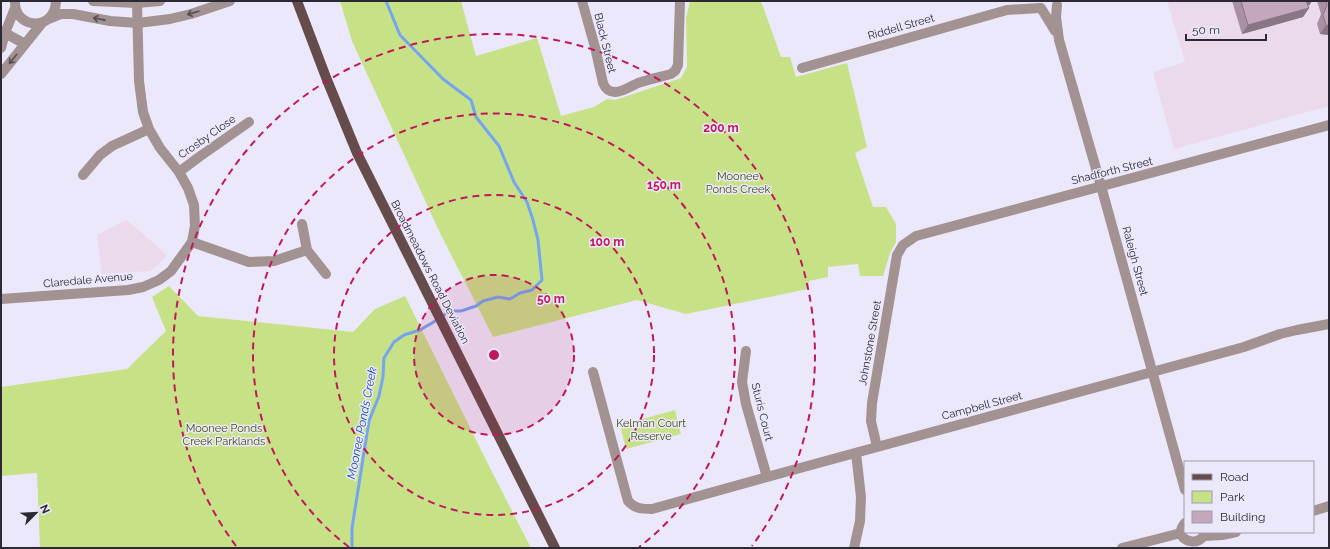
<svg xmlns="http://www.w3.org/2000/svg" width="1330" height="549" font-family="Raleway,sans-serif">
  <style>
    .education { fill: #ebdaec }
    .green { fill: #c7e187 }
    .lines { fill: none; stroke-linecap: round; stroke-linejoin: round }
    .stream { stroke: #75a4f1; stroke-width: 3 }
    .minor { stroke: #a29291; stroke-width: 10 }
    .tertiary { stroke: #a29291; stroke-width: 10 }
    .primary { stroke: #654b49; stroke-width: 10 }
    .wall { fill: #a990a2 }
    .shaded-wall { fill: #897584 }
    .building { fill: #c4a7bc; stroke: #897584 }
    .oneway { stroke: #554e55 }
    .ring { fill: none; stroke: #c2185b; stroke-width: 2; stroke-dasharray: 7 5 }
    .labels { text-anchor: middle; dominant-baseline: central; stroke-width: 3; stroke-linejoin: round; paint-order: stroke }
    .street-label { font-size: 11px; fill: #2c2935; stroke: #ebe8fb }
    .park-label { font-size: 11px; fill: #41510b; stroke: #ebe8fb }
    .water-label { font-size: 12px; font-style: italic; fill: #174da5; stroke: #ebe8fb }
    .centre { fill: #c2185b; stroke: #ebe8fb; stroke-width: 2 }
    .ring-label { font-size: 12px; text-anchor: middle; font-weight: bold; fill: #c2185b; stroke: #ebe8fb; stroke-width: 3; stroke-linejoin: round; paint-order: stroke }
  </style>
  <rect width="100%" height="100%" fill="#ebe8fb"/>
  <path class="education" d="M1167,1h162v105l-155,43 -21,-77 32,-10z
    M127,220l40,35 -8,9 -9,7 -48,3 -5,-39z"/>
  <path class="green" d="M340,1h121l15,55 61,-18 24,78 33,-9 13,-8 8,1 66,-22 6,-11 -1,-49 4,-17h71l20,56h9l6,20 51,-14 20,84 -12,6 18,54h13l10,17v18l-6,11 -7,23h-23l-2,-12 -30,3v10l-19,4 -1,8 -122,25 -49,-14 -144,37 -53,-104 -78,-170 -10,-22z
    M169,286l29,30 155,16 22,-23 30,-13 83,168 43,84h-491l-3,-75 -36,3v-89l126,-18 39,-38 -14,-34z
    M675,410l6,24 -55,15 -6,-24z"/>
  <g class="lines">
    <path class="stream" d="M352,548v-20l17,-107 10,-25 4,-19 1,-19 10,-16 10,-7 16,-5 12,-7 18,-12h11l15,-5 7,-5 15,-4 12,2 10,-6 12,-3 10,-10 -4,-40 -5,-20 -6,-18 -13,-20 -15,-36 -23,-29 -5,-17 -28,-21 -43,-44 -14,-34"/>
    <path class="minor" d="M582,1l13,46 8,36c2,5 6,9 12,9 8,0 16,-6 23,-9 11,-4 22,-6 33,-9l4,-3 3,-6 2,-64
      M802,68l205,-58 33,-2
      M179,172l20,-15 50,-35
      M83,175l17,-20 12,-9 37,-17
      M302,224l5,26 19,24
      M192,242l57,20 25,-1 33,-11
      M1,299l127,-9 15,-3 16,-7 12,-9 21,-29 3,-16 -1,-21 -6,-17 -9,-16 -19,-24 -11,-19 -6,-17 -4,-31 -2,-78
      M746,351l-4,31 4,22 21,73
      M593,372l35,129c7,8 14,8 24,8l115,-32 477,-130 36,-13 17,-4 32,-6
      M877,447l-6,-26 1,-18 25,-148 6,-10 13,-9 413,-111
      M854,548l6,-27 1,-24 -5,-44"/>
    <path class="tertiary" d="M15,1c-1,29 40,31 41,0
      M93,1l44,2 23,-2
      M1057,5l-1,12 3,23 42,146 84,304
      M1041,8l14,23
      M49,19l12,-5h12l37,7 28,2 32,-4 21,-5 39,-13
      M5,33l20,11
      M1,48l4,-15 10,-25
      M1,74l41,-51
      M1313,511l16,-5
      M1185,523c-15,18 17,26 20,9
      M1204,536l18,-1 14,-3
      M1122,548l59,-15"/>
    <path class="primary" d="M297,1l30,79 30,73 198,395"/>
  </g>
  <path class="wall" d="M1232,1h80l-4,5 1,2 -6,9 -61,17z
    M1317,1h12v34l-9,-1 -3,-10 4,-10z"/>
  <path class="shaded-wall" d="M1306,1h6l-3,5z
    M1309,8l-6,9 -61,17 6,-9z
    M1326,25l3,1v9l-9,-1z"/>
  <path class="building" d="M1241,1h65l3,7 -61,17z
    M1326,1h3v25l-3,-1 -3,-10 4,-10z"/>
  <defs><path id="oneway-shaft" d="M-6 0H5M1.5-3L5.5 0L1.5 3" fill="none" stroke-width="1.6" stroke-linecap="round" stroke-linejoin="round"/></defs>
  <g class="oneway">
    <use href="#oneway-shaft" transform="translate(193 13) rotate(164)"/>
    <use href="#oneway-shaft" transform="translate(99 19) rotate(-169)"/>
    <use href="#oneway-shaft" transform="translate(13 59) rotate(129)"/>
  </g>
  <circle cx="494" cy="355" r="80" fill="#c2185b" fill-opacity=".12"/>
  <g class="ring">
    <circle cx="494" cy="355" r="80"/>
    <circle cx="494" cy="355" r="160"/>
    <path d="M349 547A241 241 0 1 1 639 547"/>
    <path d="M236 546A321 321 0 1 1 752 546"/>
  </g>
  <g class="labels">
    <g class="street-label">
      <text transform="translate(901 27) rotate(-16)">Riddell Street</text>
      <text transform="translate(605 43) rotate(76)">Black Street</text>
      <text transform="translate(207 137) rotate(-35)">Crosby Close</text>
      <text transform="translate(1112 171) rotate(-14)">Shadforth Street</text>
      <text transform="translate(1135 261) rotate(75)">Raleigh Street</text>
      <text transform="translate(430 272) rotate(63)">Broadmeadows Road Deviation</text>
      <text transform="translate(88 280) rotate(-5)">Claredale Avenue</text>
      <text transform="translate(870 343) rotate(-80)">Johnstone Street</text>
      <text transform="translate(982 406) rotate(-15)">Campbell Street</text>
      <text transform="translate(762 412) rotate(76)">Sturis Court</text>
    </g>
    <g class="park-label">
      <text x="738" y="176">Moonee<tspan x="738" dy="13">Ponds Creek</tspan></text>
      <text x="651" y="423">Kelman Court<tspan x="651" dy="13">Reserve</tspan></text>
      <text x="224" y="428">Moonee Ponds<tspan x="224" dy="13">Creek Parklands</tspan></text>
    </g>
    <g class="water-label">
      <text transform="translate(362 423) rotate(-79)">Moonee Ponds Creek</text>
    </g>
  </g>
  <circle cx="494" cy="355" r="6" class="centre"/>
  <g class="ring-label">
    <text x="721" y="132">200 m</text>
    <text x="664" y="189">150 m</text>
    <text x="607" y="246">100 m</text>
    <text x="551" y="303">50 m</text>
  </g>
  <rect width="1330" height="549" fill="none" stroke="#2c2935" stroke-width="4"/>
  <rect x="1184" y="461" width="130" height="72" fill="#ebe8fb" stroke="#9f9cac"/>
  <rect x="1192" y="474" width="20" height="6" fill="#654b49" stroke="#9f9cac"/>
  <text x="1220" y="481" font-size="12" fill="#2c2935">Road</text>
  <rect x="1192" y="491" width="20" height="12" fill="#c7e187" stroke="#9f9cac"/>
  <text x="1220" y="501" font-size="12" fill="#2c2935">Park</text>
  <rect x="1192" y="511" width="20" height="12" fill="#c4a7bc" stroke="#9f9cac"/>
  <text x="1220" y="521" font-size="12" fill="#2c2935">Building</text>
  <g transform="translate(36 513) rotate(66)" stroke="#ebe8fb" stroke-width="3" paint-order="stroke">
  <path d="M0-3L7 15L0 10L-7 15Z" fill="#2c2935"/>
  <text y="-6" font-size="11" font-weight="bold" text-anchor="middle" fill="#2c2935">N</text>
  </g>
  <path d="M1186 34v6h80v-6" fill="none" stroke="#2c2935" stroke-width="2"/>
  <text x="1192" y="34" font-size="12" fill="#2c2935" stroke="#ebe8fb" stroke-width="3" paint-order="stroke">50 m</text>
</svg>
